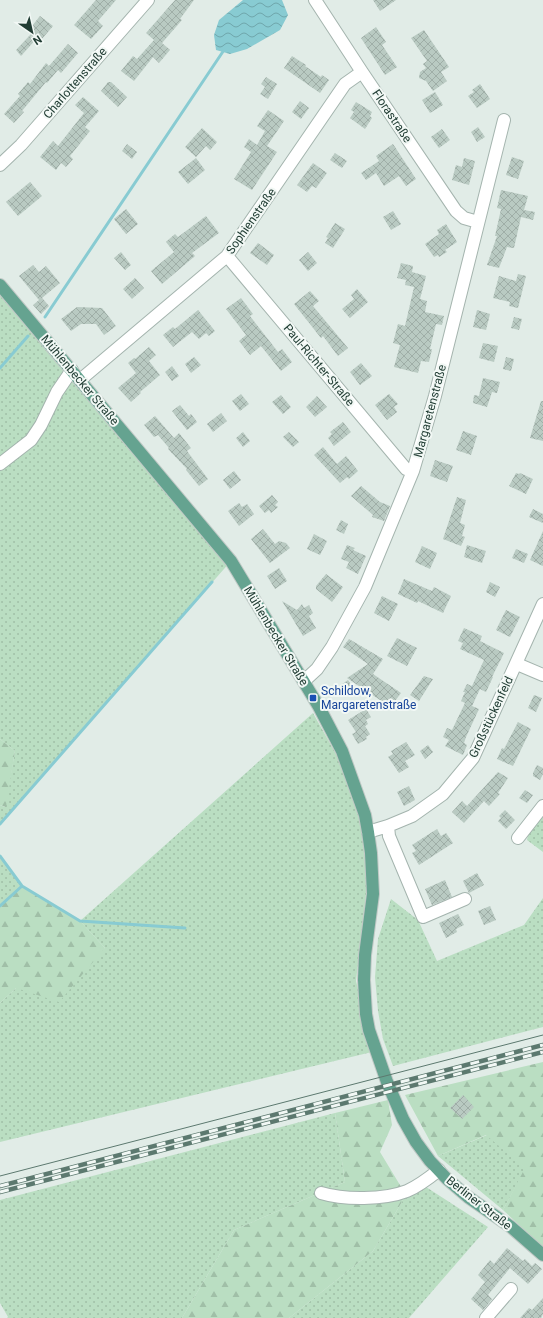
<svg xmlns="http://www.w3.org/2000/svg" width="543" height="1318" font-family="Roboto,sans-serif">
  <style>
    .green { fill: url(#green-dots) }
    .forest { fill: url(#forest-firs) }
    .water { fill: url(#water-waves) }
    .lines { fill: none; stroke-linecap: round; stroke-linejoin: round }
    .stream { stroke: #88cbd2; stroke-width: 3 }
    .building { fill: url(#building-cross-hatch) }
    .minor-casing { stroke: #a4b4ae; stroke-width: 14 }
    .major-casing { stroke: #c1c9c6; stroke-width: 14 }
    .minor { stroke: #fff; stroke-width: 12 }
    .major { stroke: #65a390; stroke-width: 12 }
    .tram { stroke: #5c796f; stroke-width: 1 }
    .rail-casing { stroke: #5c796f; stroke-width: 4.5 }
    .rail { stroke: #f2f8f5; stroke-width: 3; stroke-dasharray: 9; stroke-linecap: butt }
    .transit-dot { fill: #1a4fb4; stroke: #f2f8f5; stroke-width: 1.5 }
    .labels { text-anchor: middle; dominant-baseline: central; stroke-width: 4; stroke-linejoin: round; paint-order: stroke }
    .street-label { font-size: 12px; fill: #213d34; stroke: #f2f8f5 }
    .transit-label { font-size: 12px; fill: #164399; stroke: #f2f8f5; text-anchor: start }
  </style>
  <defs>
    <pattern id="green-dots" width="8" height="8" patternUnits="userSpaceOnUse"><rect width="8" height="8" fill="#badec2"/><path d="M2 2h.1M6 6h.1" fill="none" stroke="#a0bfa7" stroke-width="1.8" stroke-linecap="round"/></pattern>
    <pattern id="forest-firs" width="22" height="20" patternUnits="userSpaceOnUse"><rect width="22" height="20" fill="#badec2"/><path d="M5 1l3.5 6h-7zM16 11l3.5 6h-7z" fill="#a0bfa7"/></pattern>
    <pattern id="water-waves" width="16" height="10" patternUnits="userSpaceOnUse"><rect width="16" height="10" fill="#88cbd2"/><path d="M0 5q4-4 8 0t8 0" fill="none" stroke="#6fa6ab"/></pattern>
    <pattern id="building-cross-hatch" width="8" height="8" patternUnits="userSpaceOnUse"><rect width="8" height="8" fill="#b9cac2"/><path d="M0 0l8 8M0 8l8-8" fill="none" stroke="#9faea7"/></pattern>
  </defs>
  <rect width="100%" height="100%" fill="#e1ece7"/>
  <path class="green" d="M0,285l231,276 -231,263v-19l5,2 10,-56 -15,-12z
    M313,713l23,41 16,21 16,57 -2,62 -10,87 12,48 8,22 -376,91v-139l16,-15 89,-40 -25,-27z
    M543,814v38l-16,-12c1,-10 11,-17 16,-26z
    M0,856l22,30 -22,20z
    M543,898v129l-150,39 -10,-27 -5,-28 -3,-34 3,-38 13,-40 27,21 19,41 87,-36z
    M335,1113l10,69 -111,48 -52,88h-175l1,-1 -8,-14v-103z
    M487,1135l39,33 -23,42 -65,-54z
    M426,1187l62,40 -79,91h-120l84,-67 33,-56z"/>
  <path class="forest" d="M0,739l15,12 -9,56 -6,-2z
    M22,886l58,35 25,27 -46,54 -43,-14 -16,15v-97z
    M543,1062v185l-40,-37 22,-42 -39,-33 -48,21 -33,-61z
    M388,1100l4,25 -12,27 26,43 -33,56 -84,67h-107l52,-88 111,-48 -10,-69z"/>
  <path class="water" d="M243,0h39l6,15 -8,15 -33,19 -17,5 -14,-4 -2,-15 5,-15z"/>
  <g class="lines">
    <path class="stream" d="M45,317l179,-267
      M0,368l28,-32
      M0,824l212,-242
      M0,856l22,30 -22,20
      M22,886l58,35 105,7"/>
  </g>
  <path class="building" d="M96,0h20l-18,21 5,5 -12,13 -17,-14z
    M175,0h19l-14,19 2,1 -20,23 8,7 -11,13 -6,-6 -19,24 -13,-10 12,-15 4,3 17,-19 -8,-7z
    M373,0h23l-16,11z
    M40,16l13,10 -12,14 -3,-3 -17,19 -5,-6 15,-16 -3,-3z
    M376,27l10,15 -4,3 15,22 -12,8 -24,-37z
    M424,30l25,37 -8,5 6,9 -14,10 -7,-10 -7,-3 1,-6 6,-4 -3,-4 4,-3 -16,-23z
    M68,44l10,9 -17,20 -3,-3 -11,13 -1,-1 -24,29 2,1 -10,11 -10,-9 16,-18 -2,-2 10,-12 2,2 16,-21 3,3z
    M292,56l14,9 -1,1 16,11 1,-2 7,5 -9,13 -36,-25z
    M266,77l11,7 -9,15 -8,-5 5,-7 -4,-3z
    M108,82h3l16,15 -9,10 -17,-16z
    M480,84l10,15 -13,9 -9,-12 6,-4 -2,-2z
    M435,92l8,13 -13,8 -8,-13z
    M83,97l16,14 -14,16 5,4 -20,25 3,3 -7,8 -5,-4 -5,7 -16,-13 13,-16 5,5 26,-33 -9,-8z
    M300,101l9,7 -8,11 -9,-7z
    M356,102l16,10 -2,4 2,2 -7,11 -15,-11 4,-6 -3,-2z
    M268,110l16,11 -17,25 10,6 -25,38 -18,-11 17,-27 -7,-5 5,-8 8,6 8,-14 -8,-5z
    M478,127l7,10 -8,5 -6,-10z
    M202,128l15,14 -7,8 -4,-4 -10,11 -11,-10z
    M442,129l8,11 -11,8 -8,-11z
    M127,144l10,8 -5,7 -10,-8z
    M393,144l23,35 -10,7 -7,-10 -15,10 -8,-13 -10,7 -5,-7 18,-12 -3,-5z
    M335,153l12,8 -5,7 -12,-8z
    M512,157l12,4 -6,18 -12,-4z
    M196,158l9,12 -17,14 -10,-12z
    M464,158l11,3 -6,24 -17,-5 4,-15 6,2z
    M313,163l14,10 -11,15 -4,-2 -5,6 -10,-7z
    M30,182l12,14 -24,20 -12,-14z
    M501,190l27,6 -4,14 11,2 -2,8 -12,-3 -7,31 -7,-1 -8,21 -12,-3 10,-29h-2l6,-27 -4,-1z
    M126,209l12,15 -12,10 -12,-15z
    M393,211l8,13 -10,6 -8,-13z
    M206,216l13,17 -27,20 3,3 -33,28 -11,-13 23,-19 -8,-10 9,-8 3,3z
    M335,223l10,6 -12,19 -8,-5 3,-5 -2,-1z
    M446,224l11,18 -12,8 2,2 -8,5 -1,-2 -4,2 -9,-13 14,-10 -2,-4z
    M258,243l16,12 -7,10 -17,-12z
    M121,252l10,13 -6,5 -11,-12z
    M308,252l9,11 -9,8 -9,-11z
    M401,263l12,3 -1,6 14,4 -6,23 7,2 -2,11 19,4 -2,9 -6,-1 -6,25h2l-3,13 -8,-1 -3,12 -24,-6 6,-22 -7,-2 5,-19 7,2 9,-39 -9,-2 1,-5 -9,-2z
    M33,265l6,7 7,-6 14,17 -18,15 7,8 -8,8 -8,-9 6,-5 -20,-24z
    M518,274l8,2 -8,32 -9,-2 1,-4 -17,-4 6,-22 17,5z
    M135,278l9,10 -12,11 -9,-10z
    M357,289l11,13 -18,16 -8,-9 12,-10 -3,-4z
    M310,291l9,10 -6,5 35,42 -10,8 -15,-20 -2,2 -27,-34z
    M241,298l12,16 -3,2 28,36 4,-3 10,13 -11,9 -20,-25 -11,9 -11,-14 7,-6 -20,-26z
    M77,307l25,1 14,18 -12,9 -8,-11h-15l-10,7 -10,-12z
    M198,310l17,21 -6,5 -3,-3 -7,6 -7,-7 -19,15 -10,-12 10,-8 2,2z
    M477,310l13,4 -4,16 -13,-3z
    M514,317l8,2 -3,11 -8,-2z
    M483,343l15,3 -4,16 -15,-4z
    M149,347l7,8 -7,6 11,14 -20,17 1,1 -10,9 -13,-14 18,-15 -8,-10 6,-5 1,1z
    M194,357l7,8 -10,8 -6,-9z
    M506,357l8,2 -3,12 -8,-2z
    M361,363l11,13 -12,9 -10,-13z
    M172,366l7,10 -7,5 -7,-9z
    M483,378l17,4 -3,11 -5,-1 -5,15 -14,-4 1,-8 5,1z
    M241,394l8,10 -9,7 -8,-10z
    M389,394l9,10 -4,3 3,5 -10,8 -12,-15z
    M281,395l10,12 -8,7 -11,-12z
    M317,396l10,11 -12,10 -9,-10z
    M541,401h2v40l-13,-3z
    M180,405l9,11 2,-2 6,8 -10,8 -15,-19z
    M221,413l6,8 -14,11 -6,-8z
    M155,416l19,22 5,-5 12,15 -4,3 21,28 -9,7 -13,-16 1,-1 -19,-20 1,-1 -11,-13 -4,2 -10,-12z
    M343,422l8,10 -17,14 -6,-8 4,-4 -2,-2z
    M463,431l14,5 -6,19 -15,-5z
    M243,432l7,9 -7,6 -7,-9z
    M289,432l10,10 -6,5 -10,-10z
    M323,447l14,17 9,-8 12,15 -9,8 -2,-2 -7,6 -26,-28z
    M435,460l18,6 -6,16 -17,-6z
    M234,471l7,9 -11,9 -7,-9z
    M516,473l3,1 1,-1 13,6 -7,15 -17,-8z
    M361,486l19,16 10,4 -6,15 -12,-4 1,-2 -22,-19z
    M272,495l6,7 -3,3 3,2 -7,6 -2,-3 -4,3 -6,-7z
    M457,497l9,3 -6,23 5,2 -3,11 3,1 -4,9 -18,-7z
    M239,503l3,4 5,-3 7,10 -15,12 -11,-15z
    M533,509l10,5v9l-14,-6z
    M341,520l7,4 -4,10 -8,-4z
    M263,529l12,15 4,-3 7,2 4,5 -20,15 -19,-24z
    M543,531v35l-13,-6z
    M314,534l13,7 -7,14 -13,-6z
    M347,545l8,3 -2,2 13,6 -8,18 -12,-6 3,-6 -8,-3z
    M467,545l19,6 -4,12 -18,-6z
    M422,546l15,7 -7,16 -15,-7z
    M516,549l12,5 -4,9 -12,-5z
    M279,568l8,13 -12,8 -8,-13z
    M326,574l17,13 -11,15 -16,-13v-3z
    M404,579l28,12 2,-4 17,9 -8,17 -25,-12 -1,2 -19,-9z
    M490,582l10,5 -5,10 -9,-5z
    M382,596l16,8 -9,17 -15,-8z
    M282,601l15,9 5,-6 2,4 5,-3 4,8 -4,3 7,12 -13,8z
    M506,610l14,7 -10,20 -14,-7z
    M464,628l18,8 -2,5 24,12 -12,24h1l-7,15 -6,-3 -8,17 7,3 -13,28 -2,6 3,2 -4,10 -18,-9 4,-6 -6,-3 4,-9 5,2 13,-27 -4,-2 4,-9h-2l4,-8 5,2 12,-26 -24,-11 3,-6 -5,-2z
    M397,638l20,10 -10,18 -20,-10z
    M349,639l34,20 -10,15 28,19 -9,12 -4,-3 -2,2 -39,-26 21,-14 -25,-17z
    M424,676l9,3 -14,22 -9,-6z
    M348,680l7,11 -7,5 -7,-11z
    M534,695l8,3 -6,14 -8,-4z
    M366,709l5,8 -5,3 2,4 -3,2 5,8 -4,3 1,2 -9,5 -6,-10 4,-2 -8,-12z
    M518,722l13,7 -18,37 -16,-7 5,-11 2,1z
    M406,742l9,13 -10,6 4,6 -10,6 -11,-16 5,-3 -2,-3z
    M428,745l5,7 -8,7 -5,-8z
    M537,765l6,3v6l-3,6 -7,-4v-3z
    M498,772l10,6 -10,15 2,1 -11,12 -5,-5 -20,22 -12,-11 10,-11 5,5z
    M409,786l6,14 -11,6 -7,-14z
    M525,790l8,5 -6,8 -8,-5z
    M505,810l10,10 -9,9 -8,-8 3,-3 -2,-2z
    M437,829l4,7 5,-3 7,10 -34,22 -7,-12 4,-2 -4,-6z
    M477,873l7,12 -15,8 -6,-12z
    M445,880l7,17 -20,8 -7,-16z
    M490,906l6,14 -12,5 -6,-14z
    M458,914l6,11 -8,4 1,3 -11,6 -7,-15z
    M463,1095l11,12 -12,12 -12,-11z
    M507,1248l16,13 2,-2 7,7 3,-3 7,6 -14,15 -18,-16 -22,27 4,4 -9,11 -12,-11 14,-17 -7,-7 12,-15 4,4z
    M543,1298v16l-2,4h-21l9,-10 3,2z"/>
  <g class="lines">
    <g class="minor-casing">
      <path id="minor" d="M315,0l47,72 94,139 8,7 14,4
        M0,165l21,-20 127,-145
        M227,256l179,213 7,2
        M80,380l147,-124 118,-172 17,-12
        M0,464l31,-24 10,-15 16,-33 15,-22
        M517,664l26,11
        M304,681l13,-12 15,-22 33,-60 48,-116 22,-75 69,-276
        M388,826l1,10 34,81 42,-18
        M368,832l20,-6 24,-10 31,-22 30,-36 70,-154
        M518,838l25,-32
        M321,1193c23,7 63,7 86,-2 12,-5 22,-13 32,-21
        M486,1318l25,-29"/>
    </g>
    <g class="major-casing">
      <path id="major" d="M0,285l231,276 88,146 23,44 23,64 3,17 3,21 2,41 -8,61 -1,25 2,34 3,16 18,52 16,37 13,23 14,19 17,18 21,18 43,30 32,28"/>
    </g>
    <use href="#minor" class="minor"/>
    <use href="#major" class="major"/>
    <path class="tram" d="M0,1176l543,-141"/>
    <g class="rail-casing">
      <path id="rail" d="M0,1186l543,-141
        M0,1192l543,-140"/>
    </g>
    <use href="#rail" class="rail"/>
  </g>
  <rect class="transit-dot" x="309" y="694" width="8" height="8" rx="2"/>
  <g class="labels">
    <g class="street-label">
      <text transform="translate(75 83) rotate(-49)">Charlottenstraße</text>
      <text transform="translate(392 116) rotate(56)">Florastraße</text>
      <text transform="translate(251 221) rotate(-55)">Sophienstraße</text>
      <text transform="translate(319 365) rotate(50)">Paul-Richter-Straße</text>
      <text transform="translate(80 380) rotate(50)">Mühlenbecker Straße</text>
      <text transform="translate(430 411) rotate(-75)">Margaretenstraße</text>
      <text transform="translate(276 636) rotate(59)">Mühlenbecker Straße</text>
      <text transform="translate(491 717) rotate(-65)">Großstückenfeld</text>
      <text transform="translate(479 1203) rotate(38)">Berliner Straße</text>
    </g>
    <g class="transit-label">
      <text x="321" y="691">Schildow,<tspan x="321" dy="14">Margaretenstraße</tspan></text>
    </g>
  </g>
  <g transform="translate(32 32) rotate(146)" stroke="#f2f8f5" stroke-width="3" paint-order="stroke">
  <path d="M0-3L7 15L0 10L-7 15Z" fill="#213d34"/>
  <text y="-6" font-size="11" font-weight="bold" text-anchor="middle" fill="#213d34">N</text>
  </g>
</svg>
